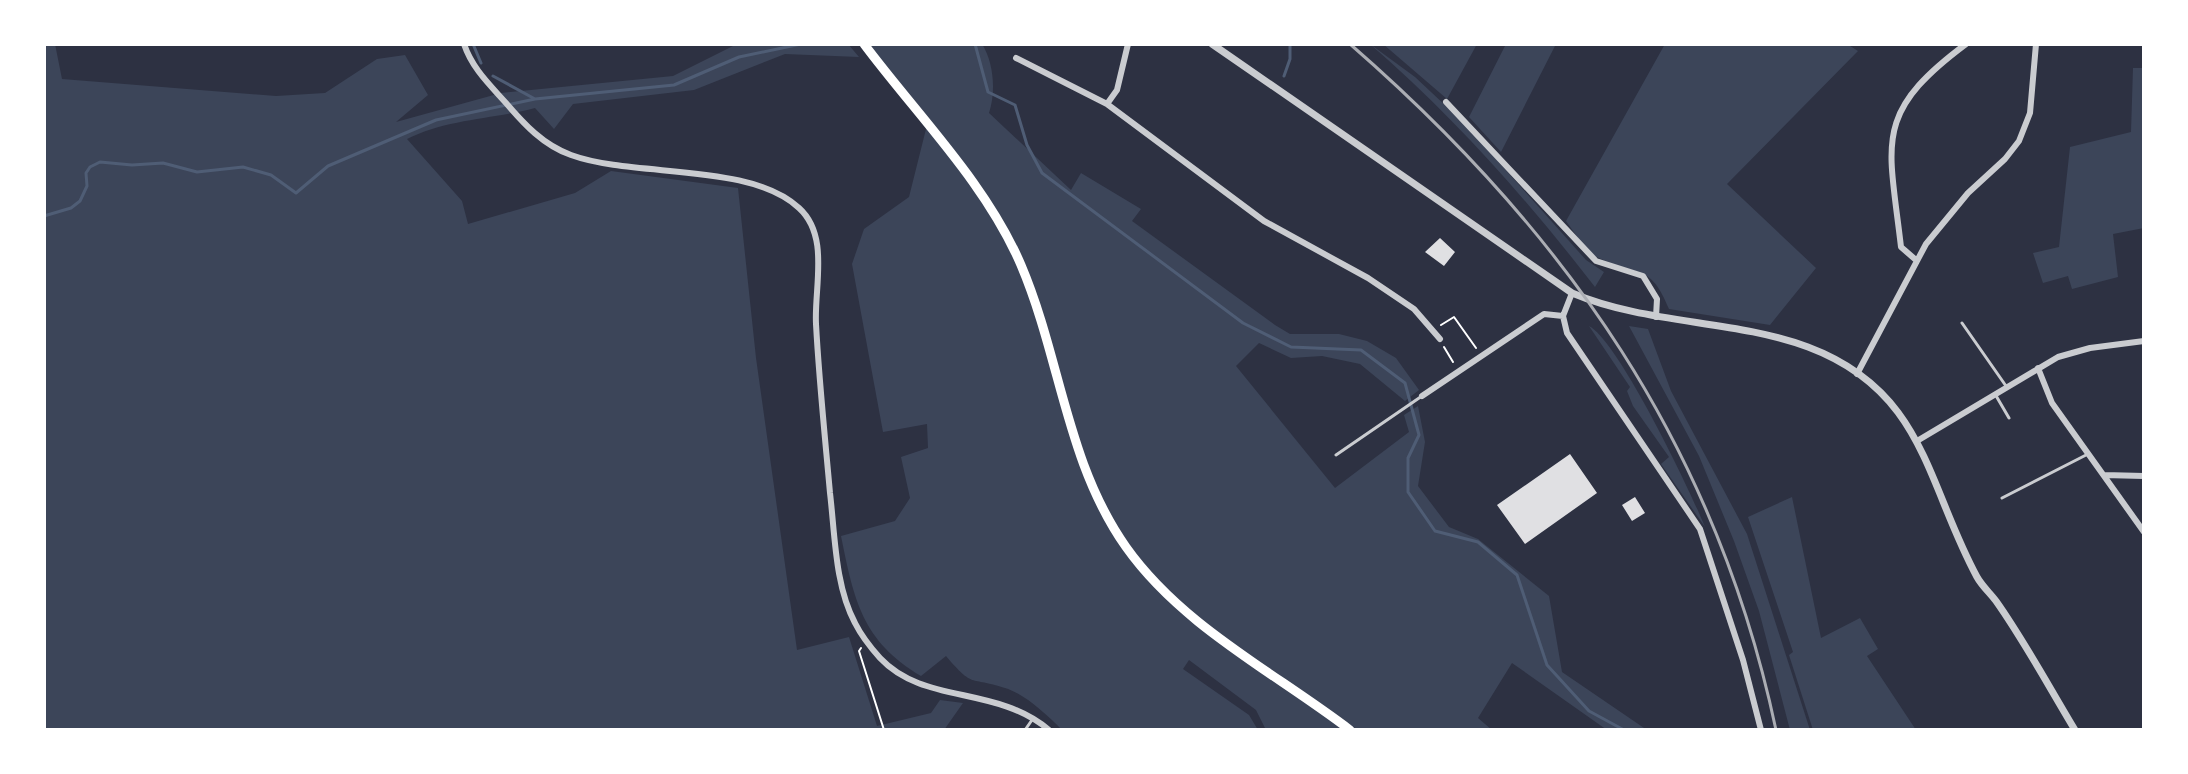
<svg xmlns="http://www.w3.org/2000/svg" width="2188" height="774" font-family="'Sofia Sans Condensed',sans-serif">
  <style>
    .green { fill: #3c4559 }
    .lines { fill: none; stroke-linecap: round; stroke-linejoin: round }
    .stream { stroke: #4f5d75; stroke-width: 3 }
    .building { fill: #e0e0e3 }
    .path { stroke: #fff; stroke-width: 2 }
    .service { stroke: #caccd0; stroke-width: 3 }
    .minor { stroke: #caccd0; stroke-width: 6 }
    .tertiary { stroke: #caccd0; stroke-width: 7 }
    .primary { stroke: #fff; stroke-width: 9 }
    .rail { stroke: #abadb3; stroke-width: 3 }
  </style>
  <rect width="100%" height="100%" fill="#2d3142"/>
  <path class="green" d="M44,44h11l7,35 214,17 49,-3 52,-34 28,-4 23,40 -32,27 105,-29 172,-17 64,-32h111l11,13 -74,-3 -91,36 -121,14 -19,25 -19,-21c-42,11 -89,11 -128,31l55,62 6,23 107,-31 36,-22 127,17 18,170 41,292 52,-13 28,89 54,-13 9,-13 23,3 -19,27h-900z
    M864,44h118c12,19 14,48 7,69l82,77 10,-17 60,36 -9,12 143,104 15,9h49l28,7 29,17 23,32 -14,11 -45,-37 -38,-8 -31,2 -32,-15 -23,23 99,122 74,-56 -5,-17 14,-9 7,36 -7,44 31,41 29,12 71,57 13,76 85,58h-40l-95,-67 -34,55 14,12h-226l-10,-20 -67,-50 -6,9 66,46 9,15h-196c-15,-15 -37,-36 -57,-42 -36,-12 -31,1 -59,-32l-25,20c-59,-35 -67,-76 -80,-140l54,-15 15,-23 -9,-41 27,-9 -1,-24 -44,8 -31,-168 12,-35 45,-32 18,-72z
    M1370,44l45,33 48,45 123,138 18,12 -9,15c-69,-89 -140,-169 -225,-243z
    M1383,44h94l-30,55z
    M1506,44h50l-55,108 -32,-35z
    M1665,44h182l11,7 -131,133 89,84 -46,57 -101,-16c-18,-45 -30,-33 -68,-50 -14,-5 -26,-26 -35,-38z
    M2133,68h11v160l-31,6 5,43 -46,12 -4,-13 -25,7 -10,-30 26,-6 11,-100 61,-15z
    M1589,326c29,15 99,159 116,201l-44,-63 8,-7 -36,-51 -6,-15 3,-4z
    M1629,326l19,3 23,62 76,143 63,196h-20l-31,-119 -25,-70 -35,-85z
    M1792,497l29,141 39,-20 18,31 -11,7 49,74h-103l-24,-75 4,-3 -45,-135z"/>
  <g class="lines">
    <path class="stream" d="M473,44l8,19
      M975,44l13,48 27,13 12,40 15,28 201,150 48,24 70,3 44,33 14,52 -11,23v34l27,39 43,11 39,33 30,90 42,46 35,19
      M493,76l42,23
      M1284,76l6,-17v-15
      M44,216l27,-8 9,-7 7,-15 -1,-13 4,-6 10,-5 32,3 31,-2 34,9 46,-5 28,8 25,18 32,-27 108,-46 99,-21 139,-14 65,-28 62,-13"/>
  </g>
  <path class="building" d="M1440,238l15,14 -11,14 -19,-14z
    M1570,454l27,39 -72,51 -28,-39z
    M1635,497l10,16 -13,8 -10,-16z"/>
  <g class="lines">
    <path class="path" d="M1441,325l13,-8 22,31
      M1444,347l9,15
      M861,648l-2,3 25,79"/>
    <path class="service" d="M1962,323l44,63
      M1995,394l14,24
      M1336,455l86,-59
      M2002,498l86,-44
      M1025,730l7,-10"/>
    <path class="minor" d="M464,44c8,24 25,40 42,59 18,21 37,42 65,52 63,23 179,7 228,53 31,28 15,79 17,116 3,56 9,113 14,169 5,42 5,93 25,130 6,12 16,25 25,35 44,47 116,27 169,72
      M1016,58l91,46 157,117 104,57 46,31 26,30
      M1446,102l150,159 47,15 14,23 -1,18
      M1107,104l10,-14 11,-46
      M1916,260l-15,-13c-12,-105 -29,-133 65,-203
      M1572,293l-9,23 4,17 133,196 43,131 18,70
      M2038,368l14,35 92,129
      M1857,374l69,-130 42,-51 37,-34 14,-18 11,-28 6,-69
      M1422,396l122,-82 19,2
      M1917,441l141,-84 32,-9 54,-7
      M2104,475l40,1"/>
    <path class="tertiary" d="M1212,44l360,249c76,32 160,26 236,54 117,44 118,136 169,230 5,9 13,16 19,24 29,41 53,86 79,129"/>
    <path class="primary" d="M864,44c53,71 122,139 157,221 40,94 45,197 105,282 56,79 148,125 224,183"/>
    <path class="rail" d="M1350,44c216,188 366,402 426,686"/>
  </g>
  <rect width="2188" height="774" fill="none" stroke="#ffffff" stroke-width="92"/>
</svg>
